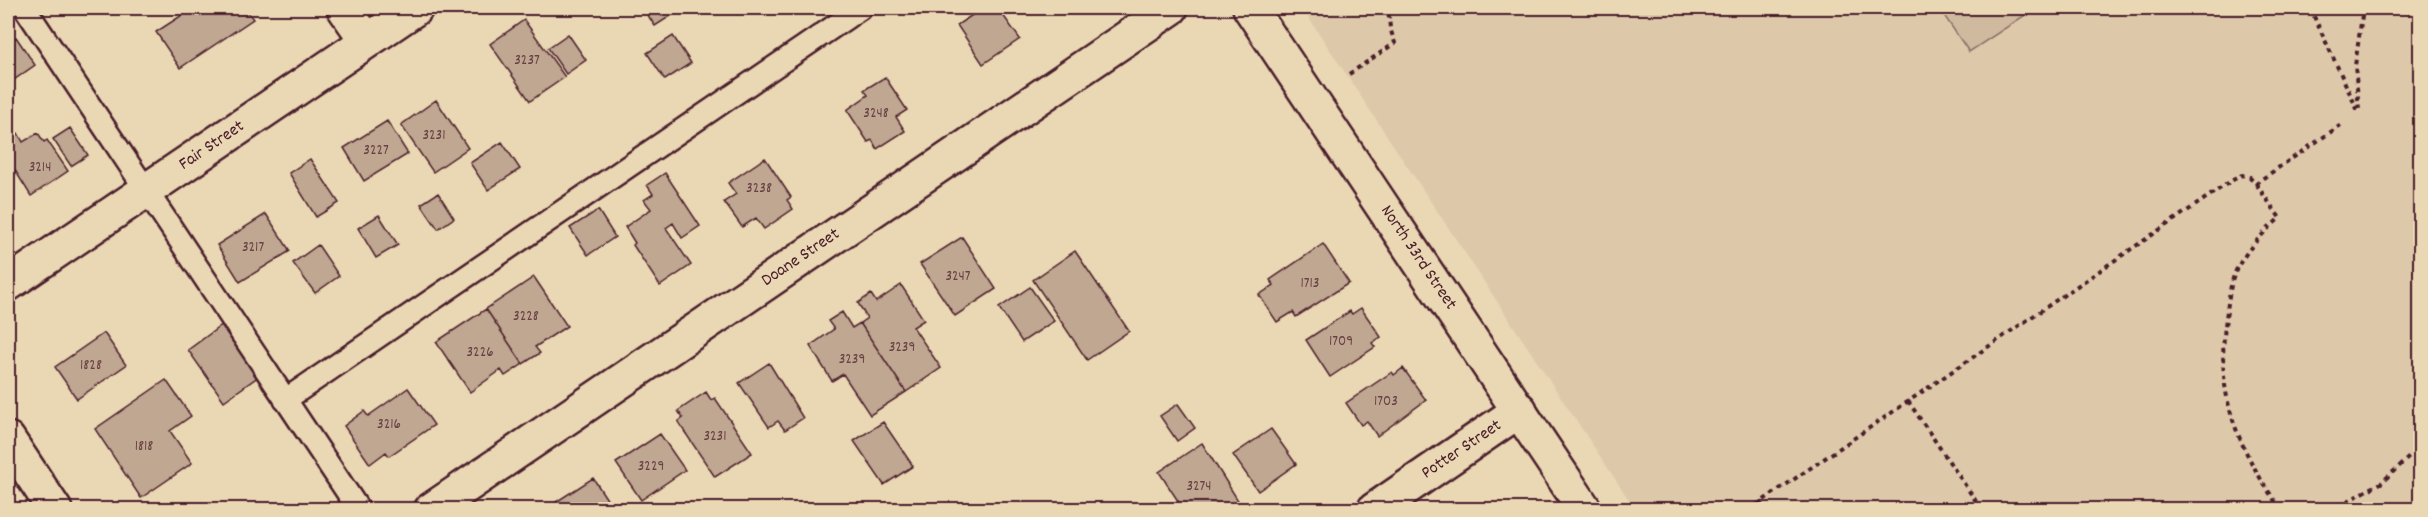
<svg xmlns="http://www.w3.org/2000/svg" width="2428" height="517" font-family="Dekko,sans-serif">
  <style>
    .built { fill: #ddc9aa }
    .green { fill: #cfba9f; stroke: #8c6c65; stroke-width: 1.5 }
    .building { fill: #c0a791; stroke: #4a1f2b; stroke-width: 1.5 }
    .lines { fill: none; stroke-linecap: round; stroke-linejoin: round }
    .lane-casing { stroke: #4a1f2b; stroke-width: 26 }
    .street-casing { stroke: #4a1f2b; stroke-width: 38 }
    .secondary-casing { stroke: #4a1f2b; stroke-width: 38 }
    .path { stroke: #4a1f2b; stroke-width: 4; stroke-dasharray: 4.5 4.5; stroke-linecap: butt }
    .lane { stroke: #ead8b5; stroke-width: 21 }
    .street { stroke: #ead8b5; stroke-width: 33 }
    .secondary { stroke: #ead8b5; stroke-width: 33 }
    .labels { text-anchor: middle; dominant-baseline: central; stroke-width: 6; stroke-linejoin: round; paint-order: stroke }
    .number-label { font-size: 15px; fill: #684144 }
    .street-label { font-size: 18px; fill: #4a1f2b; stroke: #ead8b5 }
  </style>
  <rect width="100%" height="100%" fill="#ead8b5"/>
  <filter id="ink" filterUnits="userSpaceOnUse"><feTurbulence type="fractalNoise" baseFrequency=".0167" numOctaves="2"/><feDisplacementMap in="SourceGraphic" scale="12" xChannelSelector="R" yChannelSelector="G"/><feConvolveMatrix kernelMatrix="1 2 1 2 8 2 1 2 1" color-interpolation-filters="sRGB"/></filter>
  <g filter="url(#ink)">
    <path class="built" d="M1302,8h1118v501h-785z"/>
    <path class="green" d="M1939,8h-1h98l-67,44z"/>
    <path class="building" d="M193,8h52l8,11 -73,49 -24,-36z
      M643,8h40l-28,18z
      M983,8h15l22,31 -37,25 -26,-39z
      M524,20l41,57 -35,24 -40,-57z
      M568,34l18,26 -20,14 -18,-26z
      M673,36l18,27 -26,17 -18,-27z
      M16,37l19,28 -27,19v-41z
      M885,77l22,33 -11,7 9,14 -28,18 -5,-9 -4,2 -21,-32 21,-15 -4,-5z
      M436,100l32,48 -35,24 -32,-47z
      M387,121l21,33 -44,27 -20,-33z
      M70,128l18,27 -17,11 -18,-27z
      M18,133l5,9 15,-9 6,9 3,-2 21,31 -37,25 -20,-32 3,-2 -6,-9v-13z
      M502,142l18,27 -32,21 -18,-27z
      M765,158l26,39 -4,3 6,9 -29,20 -8,-11 -14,9 -18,-25 12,-8 -8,-11z
      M310,159l29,44 -23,14 -27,-44z
      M665,173l35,53 -18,12 -9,-15 -7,5 25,37 -31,21 -27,-41 2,-2 -10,-16 26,-18 -7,-9 9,-6 -6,-9z
      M438,193l16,25 -16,11 -17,-25z
      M598,210l17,27 -27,18 -18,-27z
      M266,214l24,37 -50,31 -23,-37z
      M379,215l19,30 -22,13 -18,-30z
      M962,237l34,52 -41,27 -35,-52z
      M1323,244l26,39 -53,34 -3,-5 -16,10 -18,-27 15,-10 -4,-5z
      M318,245l21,31 -24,17 -22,-30z
      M1075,251l54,80 -42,29 -54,-80z
      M534,277l33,49 -32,21 5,6 -17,11 -37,-55z
      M901,285l23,35 -11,7 28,41 -35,24 -46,-69 7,-5 -9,-15 13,-9 5,8z
      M1030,287l24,34 -32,21 -23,-34z
      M1361,308l20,29 -9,6 3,4 -45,30 -24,-37 44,-29 2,3z
      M486,309l37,55 -18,12 -4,-6 -31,22 -34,-50z
      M842,312l10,16 8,-5 46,69 -36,23 -27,-41 -11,7 -22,-35 24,-17 -6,-8z
      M223,324l36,52 -35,25 -36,-51z
      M104,333l22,32 -49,34 -22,-32z
      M769,363l34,55 -18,12 -7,-9 -9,6 -30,-44z
      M1403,368l23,32 -49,36 -10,-15 -6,4 -15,-22 46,-31 2,3z
      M166,380l25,36 -21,15 22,32 -51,35 -46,-69z
      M408,388l26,37 -45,31 -3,-4 -16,12 -26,-38 20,-15 4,5z
      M706,392l5,8 4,-2 37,55 -37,24 -37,-55 5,-4 -5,-7z
      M1178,404l17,24 -18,13 -17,-25z
      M883,422l30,44 -29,19 -30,-44z
      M1271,429l25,35 -38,27 -25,-36z
      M660,434l25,36 -44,30 -25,-37z
      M1202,443l37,59 -11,8h-44l-25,-38z
      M593,478l21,32h-53l-5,-8z"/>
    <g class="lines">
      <g class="lane-casing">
        <path id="lane" d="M25,8l334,502
          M285,400l576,-392"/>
      </g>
      <g class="street-casing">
        <path id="street" d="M344,8l23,33
          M8,284l408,-276
          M8,439l47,71
          M431,510l740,-502
          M1374,510l146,-100"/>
      </g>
      <g class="secondary-casing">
        <path id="secondary" d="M1250,8l335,502"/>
      </g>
      <path class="path" d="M2310,8l49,105
        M1349,74l46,-31 -5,-15 -2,-20
        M2359,109l-4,-43 8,-58
        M2256,184l24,34c-16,14 -29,27 -40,45 -9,14 -11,32 -13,48 -13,83 8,132 54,199
        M1908,401l74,109
        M1760,502l5,8
        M1749,510l482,-329 11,-6 8,2 6,6 85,-58
        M2331,510l50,-27 39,-36"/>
      <use href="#lane" class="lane"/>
      <use href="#street" class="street"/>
      <use href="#secondary" class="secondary"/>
    </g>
  </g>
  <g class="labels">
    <g class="number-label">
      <text x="527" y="61">3237</text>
      <text x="876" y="114">3248</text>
      <text x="434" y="136">3231</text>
      <text x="376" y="151">3227</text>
      <text x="40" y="168">3214</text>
      <text x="759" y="189">3238</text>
      <text x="253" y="248">3217</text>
      <text x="958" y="277">3247</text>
      <text x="1310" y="284">1713</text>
      <text x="526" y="317">3228</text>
      <text x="1341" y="342">1709</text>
      <text x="902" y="348">3239</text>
      <text x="480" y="353">3226</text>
      <text x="852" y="360">3239</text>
      <text x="91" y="366">1828</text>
      <text x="1386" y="402">1703</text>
      <text x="389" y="425">3216</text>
      <text x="715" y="437">3231</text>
      <text x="144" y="447">1818</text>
      <text x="651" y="467">3229</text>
      <text x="1199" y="487">3274</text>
    </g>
    <g class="street-label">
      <text transform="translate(212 146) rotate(-34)">Fair Street</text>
      <text transform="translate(801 258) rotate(-34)">Doane Street</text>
      <text transform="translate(1418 258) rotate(56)">North 33rd Street</text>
      <text transform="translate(1462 450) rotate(-34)">Potter Street</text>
    </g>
  </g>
  <rect width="2428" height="517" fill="none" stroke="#ead8b5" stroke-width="30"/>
  <rect x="15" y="15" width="2398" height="487" fill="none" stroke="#4a1f2b" stroke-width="2" filter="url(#ink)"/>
</svg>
